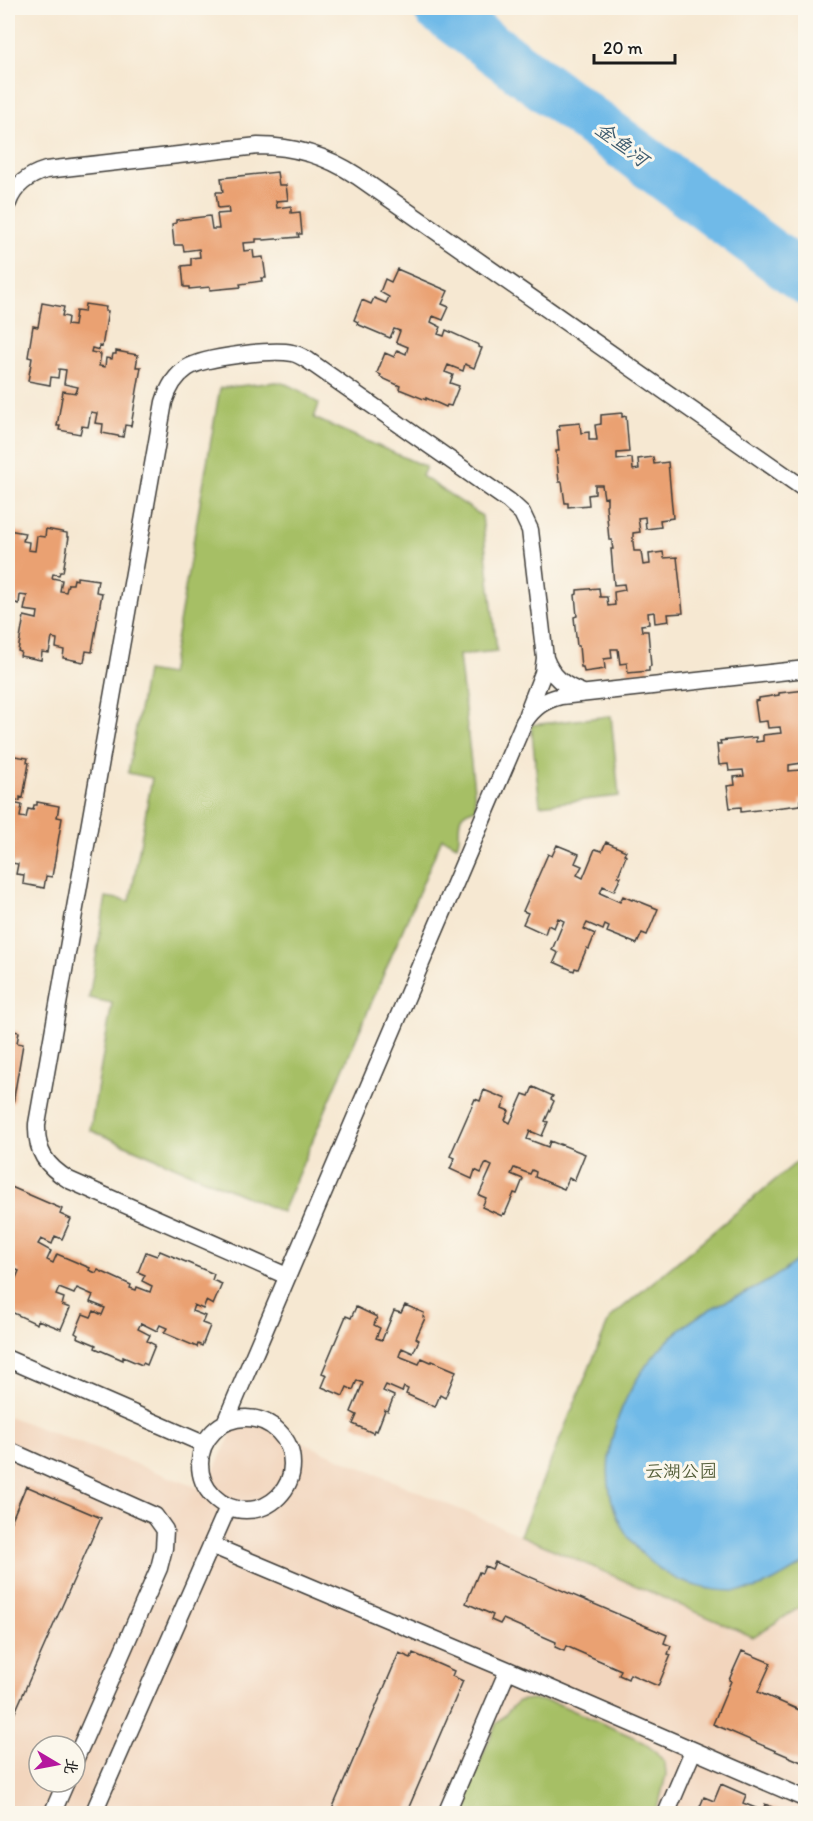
<svg xmlns="http://www.w3.org/2000/svg" width="813" height="1821" font-family="Itim,'LXGW WenKai TC',sans-serif">
  <style>
    .built { fill: #f2d5bd; fill-rule: evenodd }
    .green { fill: #a6bf65; stroke: #616e40; stroke-width: 1.5 }
    .water { fill: #6fbae8; stroke: #466b82; stroke-width: 1.5 }
    .lines { fill: none; stroke-linecap: round; stroke-linejoin: round }
    .river { stroke: #6fbae8; stroke-width: 50 }
    .building { fill: #eaa172 }
    .service-casing { stroke: #3d3b37; stroke-width: 19 }
    .service { stroke: #fff; stroke-width: 16 }
    .labels { text-anchor: middle; dominant-baseline: central; stroke-width: 6; stroke-linejoin: round; paint-order: stroke }
    .park-label { font-size: 18px; fill: #535d39; stroke: #fbf7ec }
    .water-label { font-size: 20px; font-style: italic; fill: #3d5b6e; stroke: #fbf7ec }
  </style>
  <rect width="100%" height="100%" fill="#fbf7ec"/>
  <filter id="ink" filterUnits="userSpaceOnUse"><feTurbulence type="fractalNoise" baseFrequency=".0167" numOctaves="2"/><feDisplacementMap in="SourceGraphic" scale="12" xChannelSelector="R" yChannelSelector="G"/><feConvolveMatrix kernelMatrix="1 2 1 2 8 2 1 2 1" color-interpolation-filters="sRGB"/></filter>
  <filter id="wash" filterUnits="userSpaceOnUse"><feTurbulence type="fractalNoise" baseFrequency=".008" numOctaves="4" result="noise"/><feDisplacementMap in="SourceGraphic" scale="24" xChannelSelector="R" yChannelSelector="G"/><feGaussianBlur stdDeviation="1.35" result="paint"/><feColorMatrix in="noise" values="0 0 0 0 0 0 0 0 0 0 0 0 0 0 0 0 0 1.4 0 .05"/><feComposite in="paint" operator="in"/></filter>
  <g filter="url(#wash)">
    <rect width="100%" height="100%" fill="#f6e8d2"/>
    <path class="built" d="M8,1416l196,74 36,-74 280,119 233,102 52,-33v209h-797zM39,1746h36v36h-36z"/>
    <path class="green" d="M276,382c17,2 29,12 43,22l-5,14 112,49 -4,9 60,40 15,135 -38,4 17,153c-26,7 -12,20 -19,37l-15,-7 -160,374 -192,-82 22,-127 -23,-5 17,-101 24,4 22,-123 -24,-5 18,-102 24,4 50,-287z
      M611,716l8,80 -79,9 -9,-80z
      M805,1155v449l-52,33 -233,-102 90,-217z
      M532,1699l24,4 84,37 16,12 9,11 1,12 -6,24 -6,14h-196l38,-89 22,-23z"/>
    <path class="water" d="M805,1253v310c-16,9 -34,22 -52,26 -23,5 -51,0 -72,-8 -20,-9 -36,-22 -49,-39 -39,-51 -25,-116 7,-166 18,-28 44,-52 73,-68 16,-8 33,-14 49,-23 17,-9 31,-20 44,-32z"/>
    <g class="lines">
      <path class="river" d="M438,8l368,272"/>
    </g>
    <g id="blocks">
      <path class="building" d="M277,172l2,13h7l2,15 -12,1 1,7 14,-2v7l9,-1 2,22h-4l1,3 -35,3 -1,-1h-7v3l-13,1 1,8 9,-1 1,8 9,-1 3,21h-5l1,3 -22,3 1,3 -31,3v-3l-21,2v-2h-5l-2,-21 9,-1v-7l9,-1 -1,-8 -15,2 -1,-6h-9l-2,-21 4,-1v-3l34,-4 2,13h7l-2,-15 12,-1 -1,-6 -10,1 -2,-16h7l-2,-14z
        M397,269l51,22 -6,13 7,3 -6,13 -10,-4 -2,6 10,5 -3,7 6,2 2,-6 33,15 -1,2 4,1 -8,20 -9,-4 -2,7 -15,-6 -3,7 8,3 -3,8 9,3 -8,20 -4,-1 -1,2 -20,-9v2l-27,-11 1,-3 -20,-9 1,-2 -4,-2 8,-20 9,4 3,-7 9,4 2,-7 -12,-5 4,-11 -6,-2 -4,9 -33,-14 1,-2 -4,-2 8,-20 9,4 3,-6 12,5 3,-6 -9,-5 5,-13 6,3z
        M42,303l22,4 -2,9 6,1 -1,8 7,1 2,-15 8,1 1,-8 21,3 -1,4h3l-6,36 -3,-1v4l-7,-2 -1,4 10,2 -2,12 6,1 1,-9 6,1 1,-5h3v-3l22,4 -2,12h5l-10,59 -6,-1 -2,12 -21,-4 1,-9 -8,-1 2,-10 -6,-1 -3,15 -6,-1 -2,8 -21,-4 1,-4h-3l6,-35 13,2 2,-6 -14,-3 2,-14 -7,-1 -1,9 -7,-1 -1,8 -22,-4 4,-23 -4,-1 5,-31 5,1z
        M622,413v4l4,-1 3,36 -12,1v7l15,-2 1,12 6,-1 -1,-10 15,-2 1,7 14,-2 5,56 -13,2 1,7 -15,2 -1,-12 -7,1 2,14 -7,1v9l1,9h7l2,14 7,-1 -1,-10 14,-2 1,6 13,-1 6,56 -15,1 1,7 -14,2 -1,-11 -6,1 1,11 -8,1 1,6h6l3,35 -2,1v4l-21,2 -1,-10 -7,1 -2,-15h-7l1,9 -8,1 1,10 -21,3 -1,-5h-2l-2,-21h-2l-3,-29 3,-1 -2,-21 2,-1v-4l22,-2 1,9h7l1,9 7,-1 -1,-13 11,-2 -1,-6 -10,1 -3,-36h2l-1,-5v-4h-3l-3,-35 1,-1v-7l-3,1 -2,-13h-7v9l-7,1 1,10 -21,2v-4h-3l-3,-21h-3l-3,-31h3l-2,-21h3l-1,-5 21,-2 1,10 8,-1v8h8l-2,-15 6,-1v-9z
        M46,529l21,4v4h2l-6,35h-3l-1,3 -6,-1 -1,4 10,2 -2,11 6,1 2,-8h5l1,-5 3,1v-3l21,3 -2,12 6,1 -10,59 -6,-1 -2,11 -21,-4 1,-8 -8,-2 1,-9 -5,-1 -3,15 -7,-1 -1,8 -21,-4 1,-4 -3,-1 6,-35 13,3 1,-7 -14,-2 3,-14 -7,-1 -1,9 -7,-2 -2,9 -2,-1v-80l17,3 -2,8 6,1 -1,8 7,1 2,-15 8,1z
        M806,690v69h-4v4l-13,2v6l11,-1 1,8 5,-1v22l-6,1v5l-59,7v-5l-11,1 -3,-22 8,-1 -1,-8 10,-1 -1,-6 -14,1 -1,-7 -9,1 -2,-21h4l-1,-3 36,-4v5l7,-1v-6l18,-2 -1,-6 -12,1 -1,-7 -9,1 -3,-21 4,-1v-2l20,-3v-2z
        M8,755l20,3 -1,4 2,1 -6,35 -3,-1v4l-7,-2 -1,4 10,2 -2,12 6,1 2,-9 5,1 1,-5h3v-3l22,4 -2,11 5,1 -10,59 -6,-1 -2,12 -21,-4 1,-9 -8,-1 2,-10 -6,-1 -4,18z
        M606,842l20,9 -2,3 2,2 -8,20 3,1 -7,14 -11,-5 -3,7 20,9 3,-6 9,4 1,-1 25,10 -11,26 -5,-2 -5,11 -30,-12 2,-5 -4,-2 -2,5 -16,-7 -3,6 11,5 -6,15 -2,-1 -9,21 -3,-1 -1,3 -20,-9 4,-9 -6,-3 12,-29 -6,-3 -4,10 -6,-3 -3,9 -22,-10 5,-11 -5,-2 25,-57 4,2 5,-11 22,9 -4,9 7,3 -5,9 6,3 12,-29 7,2z
        M8,1030l11,2 -2,11 6,1 -10,59 -5,-1z
        M533,1087l20,9 -2,3 3,2 -9,20 3,1 -6,14 -12,-5 -3,8 21,8 2,-6 10,4v-1l25,10 -11,27 -5,-3 -5,11 -29,-12 1,-5 -4,-2 -2,4 -16,-6 -3,6 12,5 -6,15 -3,-1 -9,21 -2,-1 -1,3 -20,-9 4,-9 -7,-3 13,-29 -6,-3 -5,10 -6,-3 -3,9 -22,-10 5,-11 -5,-2 25,-57 5,2 4,-11 22,9 -4,9 7,3 -4,9 5,3 13,-29 6,2z
        M9,1186l53,23 -2,5 11,5 -9,20 -7,-3 -3,8 -11,-5 -3,5 13,7 -4,9 6,3 4,-9 33,14 -1,2 7,3 2,-3 33,15 -1,3 6,2 1,-3 13,5 2,-6 -10,-5 3,-6 -7,-3 8,-20 11,4 3,-5 54,23 -2,6 10,4 -9,21 -7,-4 -3,8 -9,-4 -2,6 13,5 -3,7 8,3 -8,20 -4,-2 -1,3 -33,-14 3,-5 -7,-3 -3,6 -16,-8 -3,6 12,6 -3,6 8,4 -8,20 -4,-2 -1,2 -19,-8v3l-28,-12 1,-3 -19,-8 1,-2 -3,-2 8,-19 8,3 3,-6 8,4 3,-7 -15,-6 3,-7 -16,-7 -3,6 -15,-6 -3,7 8,3 -2,7 8,3 -9,21 -23,-9 -1,4 -28,-13 1,-2 -2,-1v-34l8,4 3,-7 -11,-5z
        M405,1305l19,8 -1,4 2,1 -9,20 3,2 -6,13 -11,-5 -3,8 20,8 3,-6 9,4 1,-1 24,10 -11,27 -5,-3 -5,12 -29,-13 2,-5 -4,-2 -2,5 -16,-7 -3,6 11,5 -6,15 -3,-1 -8,21 -3,-1 -1,3 -20,-9 4,-9 -6,-3 12,-29 -6,-3 -4,10 -6,-3 -4,9 -21,-9 5,-12 -5,-2 24,-57 5,2 5,-11 21,10 -3,8 6,3 -4,10 6,2 12,-29 7,2z
        M26,1486l75,32 -93,210v-199z
        M495,1562l172,73 -3,8 7,3 -3,8 3,1 -13,31 -28,-12 -2,5 -9,-4 2,-5 -55,-24 -2,5 -9,-4 1,-5 -53,-23 -3,5 -9,-4 2,-5 -27,-12 13,-31 3,1 3,-7 7,3z
        M742,1651l29,12 -13,29 48,21v51l-93,-40 18,-43 -2,-1z
        M399,1653l12,5 2,-5 41,18 -2,5 11,5 -57,133h-76z
        M721,1784l25,11 -3,8 20,8 2,-7 23,10h-91l7,-17 10,4z"/>
    </g>
  </g>
  <g filter="url(#ink)">
    <use href="#blocks" fill-opacity="0" stroke="#3d3b37" stroke-width="1.5"/>
    <g class="lines">
      <g class="service-casing">
        <path id="service" d="M8,203c6,-17 21,-28 38,-33l212,-24c36,0 69,10 99,30l449,314
          M527,714l16,-41 2,-15
          M287,1276l-218,-96c-23,-14 -33,-28 -32,-56l127,-722c4,-13 11,-26 23,-34 17,-11 85,-19 105,-15 6,1 12,5 17,8l200,140 13,12 8,17 15,128c7,19 19,28 38,35
          M8,1359l196,85
          M200 1464a46 46 0 1 1 92 0a46 46 0 1 1-92 0Z
          M225,1423l299,-701c10,-15 20,-22 37,-26l245,-27
          M8,1450l147,66 10,14 -1,18 -5,20 -84,192
          M211,1545l297,125 298,129
          M52,1814l14,-32
          M93,1814l135,-307
          M446,1814l62,-144
          M666,1814l27,-63"/>
      </g>
      <use href="#service" class="service"/>
    </g>
  </g>
  <g class="labels">
    <g class="park-label">
      <text x="681" y="1471">云湖公园</text>
    </g>
    <g class="water-label">
      <text transform="translate(622 144) rotate(37)">金鱼河</text>
    </g>
  </g>
  <rect width="813" height="1821" fill="none" stroke="#fbf7ec" stroke-width="30"/>
  <g transform="translate(57 1764) rotate(100)"><circle r="28" fill="#fbf7ec" stroke="#a29f99" stroke-width="1.5"/>
  <path d="M0-4.5L10 22L0 15L-10 22Z" fill="#b5179e"/>
  <text y="-9" font-size="16" font-weight="bold" text-anchor="middle" fill="#1c1c1c">北</text>
  </g>
  <path d="M594 54v9h81v-9" fill="none" stroke="#1c1c1c" stroke-width="3"/>
  <text x="603" y="54" font-size="18" fill="#1c1c1c" stroke="#fbf7ec" stroke-width="4.5" paint-order="stroke">20 m</text>
</svg>
